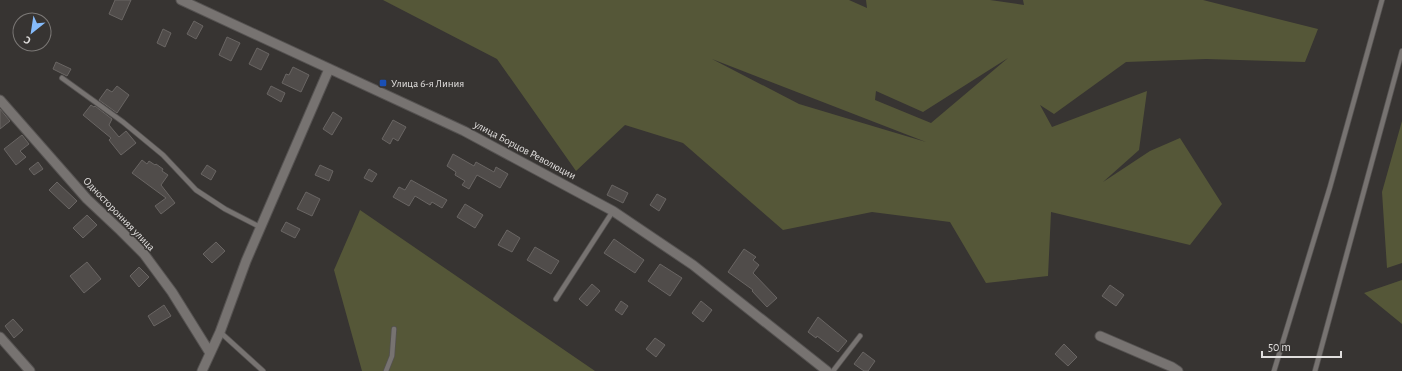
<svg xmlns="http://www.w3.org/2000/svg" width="1402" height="371" font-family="'Alegreya Sans',sans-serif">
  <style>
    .green { fill: #555738; fill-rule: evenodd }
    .building { fill: #504c4a; stroke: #696563 }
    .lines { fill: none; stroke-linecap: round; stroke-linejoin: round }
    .lane-casing { stroke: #555251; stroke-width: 6 }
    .street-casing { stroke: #555251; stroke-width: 11 }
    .lane { stroke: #777371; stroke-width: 4.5 }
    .street { stroke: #777371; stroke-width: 9 }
    .transit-dot { fill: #1a4fb4; stroke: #373432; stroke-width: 1.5 }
    .labels { text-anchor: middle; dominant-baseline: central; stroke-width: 3; stroke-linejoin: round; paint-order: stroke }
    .poi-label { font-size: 11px; fill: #e0dedd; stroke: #373432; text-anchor: start }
    .street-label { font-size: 11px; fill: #e0dedd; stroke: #373432 }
  </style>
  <rect width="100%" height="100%" fill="#373432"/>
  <path class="green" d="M383,0h466l18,8 -1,-8h124l34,5 -1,-5h180l115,29 -13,33 -99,-3 -80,3 -72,52 -14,-9 12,22 95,-36 -8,59 -36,32 47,-31 30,-13 42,66 -32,41 -139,-33 -3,64 -62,7 -36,-61 -78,-10 -89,18 -100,-87 -58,-18 -49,46 -79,-112zM1008,58l-77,65 -56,-23 1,-9 47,21zM712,59l214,83 -127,-38z
    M1402,121v142l-15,5 -5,-76z
    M360,210l235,161h-233l-28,-101z
    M1402,280v44l-38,-31z"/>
  <path class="building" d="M115,0h16l-9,20 -13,-6z
    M194,21l9,5 -7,13 -9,-5z
    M163,29l8,4 -6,14 -8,-4z
    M227,37l13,6 -9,18 -12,-6z
    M257,48l12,6 -8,16 -12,-6z
    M56,62l15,7 -4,7 -14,-7z
    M293,67l16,8 -8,17 -19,-9 4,-9 3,1z
    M117,86l12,9 -12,18 -18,-13 8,-11 5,3z
    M271,86l14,7 -4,9 -14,-8z
    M91,105l3,2 1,-1 17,13 -3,6 10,12 7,-6 10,12 -15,12 -12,-15 2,-2 -28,-23z
    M0,109l10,12 -10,8z
    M333,112l9,6 -10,17 -9,-6z
    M393,120l13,7 -8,14 -5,-3 -3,6 -8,-5z
    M22,135l7,9 -9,7 6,6 -10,8 -12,-16z
    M453,154l21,12 2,-4 18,10 2,-5 12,7 -8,14 -23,-13 -8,14 -7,-4 3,-4 -10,-6 1,-3 -9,-6z
    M142,160l5,4 2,-3 6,4 1,-1 7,5 -1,2 6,4 -7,10 14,18 -14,11 -6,-8 11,-8 -34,-25z
    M38,162l5,7 -9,6 -5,-6z
    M207,165l9,6 -5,9 -10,-6z
    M320,165l13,6 -4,10 -14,-6z
    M369,169l8,5 -5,8 -8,-4z
    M411,180l36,20 -5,8 -10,-6 -2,3 -15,-9 -6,10 -16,-9 6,-10 6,3z
    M57,182l20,19 -8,8 -20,-19z
    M612,185l16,8 -5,10 -16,-8z
    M306,192l14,7 -8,17 -15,-7z
    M657,194l9,5 -7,12 -9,-6z
    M465,204l18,11 -8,13 -18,-11z
    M87,215l10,10 -14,13 -10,-10z
    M286,222l14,7 -5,9 -14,-7z
    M507,230l13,8 -8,14 -14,-7z
    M614,239l30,21 -9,13 -31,-20z
    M216,242l9,9 -13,12 -9,-9z
    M535,247l24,14 -8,13 -24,-14z
    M744,249l12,8 -3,3 6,5 -6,8 24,25 -10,9 -15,-16 1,-1 -25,-18z
    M87,262l14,17 -17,14 -14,-17z
    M660,264l22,14 -12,18 -22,-15z
    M139,267l10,10 -10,10 -9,-11z
    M592,284l8,7 -13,15 -8,-7z
    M1110,285l14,10 -8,11 -14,-10z
    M621,301l7,5 -6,9 -7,-5z
    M701,301l11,9 -9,12 -11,-9z
    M164,305l7,11 -17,10 -6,-10z
    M818,317l29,24 -9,11 -21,-16 -1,2 -8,-6z
    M13,319l10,11 -9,8 -9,-12z
    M655,338l10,7 -9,12 -10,-8z
    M1064,344l13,13 -9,9 -13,-12z
    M863,352l12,9 -7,10h-4l-10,-7z"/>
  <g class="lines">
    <g class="lane-casing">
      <path id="lane" d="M62,78l61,44 40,33 33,35 29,19 35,18
        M556,299l57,-88
        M220,332l43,39
        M386,371l6,-15 2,-27
        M833,371l27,-35
        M1274,371l56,-184 52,-187
        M1315,371l87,-320"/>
    </g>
    <g class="street-casing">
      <path id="street" d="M181,0l283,131 149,80 80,54 134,106
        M0,100l87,99 34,32 23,23 28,38 38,61
        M1100,336l72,31 6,4
        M0,337l30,34
        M202,371l18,-39 26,-71 83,-192"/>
    </g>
    <use href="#lane" class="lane"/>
    <use href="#street" class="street"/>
  </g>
  <rect class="transit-dot" x="379" y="79" width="8" height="8" rx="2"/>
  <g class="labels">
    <g class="poi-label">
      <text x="391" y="83">Улица 6-я Линия</text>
    </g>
    <g class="street-label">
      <text transform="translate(525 150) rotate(28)">улица Борцов Революции</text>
      <text transform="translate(119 214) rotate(46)">Односторонняя улица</text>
    </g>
  </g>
  <g transform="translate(32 32) rotate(210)"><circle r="19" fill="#373432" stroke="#7b7876"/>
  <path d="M0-3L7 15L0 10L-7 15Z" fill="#85bbfb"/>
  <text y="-6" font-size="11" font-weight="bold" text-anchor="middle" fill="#e0dedd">С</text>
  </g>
  <path d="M1262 351v6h79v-6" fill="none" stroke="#e0dedd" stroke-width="2"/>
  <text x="1268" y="351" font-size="12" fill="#e0dedd" stroke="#373432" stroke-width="3" paint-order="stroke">50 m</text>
</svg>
